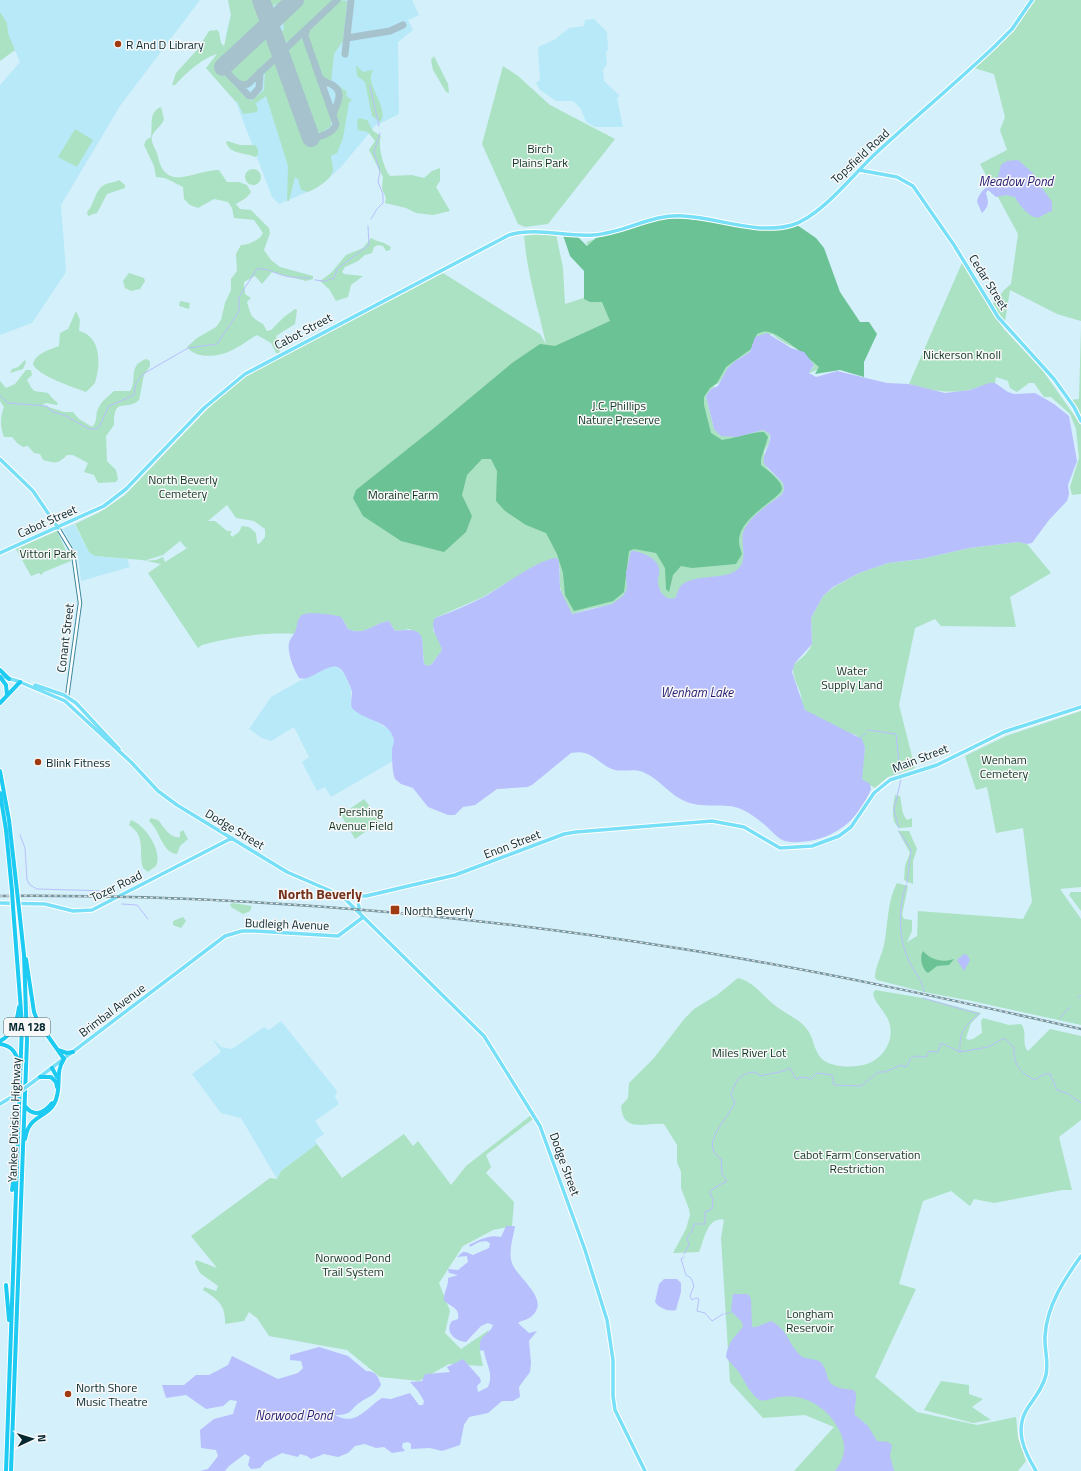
<svg xmlns="http://www.w3.org/2000/svg" width="1081" height="1471" font-family="'Titillium Web',sans-serif">
  <style>
    .built { fill: #b8e9f9 }
    .green { fill: #abe2c3; fill-rule: evenodd }
    .forest { fill: #6bc294 }
    .water { fill: #b8bffd }
    .lines { fill: none; stroke-linecap: round; stroke-linejoin: round }
    .stream { stroke: #b8bffd; stroke-width: 1 }
    .taxiway { stroke: #a6c2cc; stroke-width: 7 }
    .runway { stroke: #a6c2cc; stroke-width: 18 }
    .minor-casing { stroke: #3a869b; stroke-width: 4.5 }
    .major-casing { stroke: #fff; stroke-width: 5.5 }
    .highway-casing { stroke: #fff; stroke-width: 6 }
    .minor { stroke: #fff; stroke-width: 2.5 }
    .major { stroke: #77dff7; stroke-width: 3.5 }
    .highway { stroke: #1dcaf1; stroke-width: 4 }
    .rail-casing { stroke: #77959e; stroke-width: 2.5 }
    .rail { stroke: #f8f8f8; stroke-width: 1; stroke-dasharray: 3; stroke-linecap: butt }
    .major-bridge-casing { stroke: #fff; stroke-width: 5.5; stroke-linecap: butt }
    .highway-bridge-casing { stroke: #fff; stroke-width: 6; stroke-linecap: butt }
    .major-bridge { stroke: #77dff7; stroke-width: 3.5 }
    .highway-bridge { stroke: #1dcaf1; stroke-width: 4 }
    .poi-dot { fill: #9f3a11; stroke: #f8f8f8; stroke-width: 1.5 }
    .labels { text-anchor: middle; dominant-baseline: central; stroke-width: 3; stroke-linejoin: round; paint-order: stroke }
    .shield { fill: #f8f8f8; stroke: #4e666b; stroke-width: 1 }
    .shield-label { font-size: 11px; font-weight: bold; fill: #05272f }
    .poi-label { font-size: 12px; fill: #05272f; stroke: #f8f8f8; text-anchor: start }
    .park-label { font-size: 12px; fill: #0e3522; stroke: #f8f8f8 }
    .street-label { font-size: 12px; fill: #05272f; stroke: #f8f8f8 }
    .water-label { font-size: 13px; font-style: italic; fill: #261c72; stroke: #f8f8f8 }
    .quarter-label { font-size: 14px; font-weight: bold; fill: #75321b; stroke: #f8f8f8 }
  </style>
  <rect width="100%" height="100%" fill="#d4f0fa"/>
  <path class="built" d="M0,0h200l-80,106 -59,99 5,67 -34,51 -32,12v-250l20,-23 -20,-46z
    M228,0h184l7,15 -11,5 5,10 -15,12 1,72 -24,12 -34,41 -17,15 -10,7 -35,15 -7,-7 -36,-95 -28,-33 20,-25 -2,-10 5,-19z
    M594,19l13,13 1,18 -2,2 1,12 -4,6 1,11 16,15 -3,2 6,29h-28l-9,-5 -5,-13 -8,-8h-17l-16,-11 -4,-7 4,-3 -2,-33 16,-7 15,-12 15,-2 1,-6z
    M74,524l15,28 6,4 32,3 3,8 -49,14 -3,-25 -15,-27z
    M331,666l8,2 5,5 7,16v15l41,28 2,10 -1,19 -62,36 -6,-10 -8,4 -15,-29 7,-5 -15,-30 -23,14 -9,-3 -13,-9 22,-32 39,-22z
    M281,1021l56,70 -2,6 4,7 -24,17 9,13 -9,6 2,4 -36,27 -4,8 -36,-61 -20,-5 -29,-39 29,-22 -10,-15 10,10 11,2 32,-22 5,3z"/>
  <path class="green" d="M228,0h27l6,20 -1,5 -43,40 34,36 13,-11 1,-18 7,-8h5l29,78 24,-8 6,-5v-17l7,-15 -4,-11 8,6 -1,4 6,4 -3,3 -6,35 -6,15 -6,3c0,4 2,9 2,13 0,10 -16,19 -25,23l-7,-2 -3,-11 -3,-2 -6,24h-2l1,-35 -22,-70 -11,8 3,3 -1,5 -14,2 -6,-13 -1,1 -30,-34 11,-14c-15,4 -32,20 -42,31h-3l4,-12 21,-23 12,-19 8,-1 2,2 2,11 3,3 7,-31z
    M268,0h18l-6,6 -5,-2 -4,4z
    M304,0h30l-42,40 -7,2 -5,-9 4,-4 -1,-9z
    M340,0l7,1 -4,40 -9,13 -3,29 -9,-4c-4,-11 -15,-35 -14,-45 1,-9 25,-27 32,-34z
    M1035,0h46v321l-24,-7 -47,-24 -5,32 -13,-17 13,-16 6,-5 7,-50 -38,-70 27,-14 -7,-20 5,-13 -11,-43 -20,-6 38,-37z
    M0,12l7,11 1,10 7,17 -15,11z
    M264,37l5,2 5,14 -1,5 -26,24h-8l-8,-8 1,-6z
    M301,38l4,5 26,74v9l-10,7 -7,-4 -27,-74 1,-6z
    M434,56l14,28 1,9 -3,-1 -13,-22 -2,-10z
    M356,65l7,7 10,-2c-1,4 -3,6 -2,10 1,10 18,33 9,42l-8,-6 -7,-34 -8,-6z
    M503,66l15,10 32,29 65,34 -67,85 -23,3 -7,-3 -36,-80z
    M161,107l3,12c-2,7 -9,10 -12,17 -2,7 5,14 6,21 8,36 36,13 61,13l8,12h12l8,3 4,7 -5,6 -10,6 4,5 11,1 18,18 1,5 -6,17 7,10 9,7 33,9v3l-7,2 -34,-9 -10,12 -7,-8 -11,6 1,12 6,4 -4,4c5,16 3,14 16,22l4,7 4,-1 13,-13 11,-8 2,1 -2,14 -19,12 4,13 -1,4h-3l-5,-10 -14,-8c-7,4 -13,9 -21,13 -12,8 -39,13 -49,-1l10,-9 19,-11 5,-7 4,-17 6,-13v-11l6,-8 -1,-17 5,-9c8,0 20,-6 22,-12l-9,-13 -20,-2 -2,-10 -4,-6 -14,-3 -16,9 -8,-3 -6,-6 -1,-12 -18,-9 -9,-1 -2,-11 -10,-21 2,-5 5,-3c2,-11 -3,-25 10,-30z
    M359,118l8,2 6,11 8,5c-4,10 3,33 9,40l22,-1 12,3 8,-7 8,-3v13l-4,6 14,24 -17,4 -17,-2 -10,-5 -21,-5 1,-5 -4,-9 1,-12 -14,-27 6,-9 -7,-9 -10,-2 -1,-9z
    M75,129l18,11 -16,27 -19,-10z
    M227,141l13,4h15l3,4v6l-3,2c-10,-5 -25,-2 -29,-15z
    M245 177a8 8 0 1 1 16 0a8 8 0 1 1-16 0Z
    M119,180l6,5v3l-18,6 -10,19 -9,3 -1,-4c8,-8 7,-21 17,-27 5,-3 10,-2 15,-5z
    M656,220l160,114 4,35 -11,4 5,-7c-4,-4 -8,-14 -15,-16 -9,-4 -19,-9 -27,-16l-19,7 -3,11 -16,10 -15,21 -6,3 2,1 -4,2 -5,7 8,33 23,8 26,-7 7,4 -1,9 -5,9 3,16 16,15 1,7 -2,4 -26,21 -10,12 5,20 -11,22 -62,35 -43,-23 -16,22 -30,6 -17,5c-9,-13 -15,-29 -12,-45l-24,-4 -53,32 -48,21 -2,12 7,11 2,9 -10,14 -4,2 -4,-2 -2,-26 -12,-9 -15,2 -6,-10c-14,1 -23,16 -41,8l-6,-11 -42,-1 -5,17c-32,-2 -62,3 -93,11l-4,3 -50,-75 13,-9 -19,-4 -47,-4 -6,-4 -14,-28 25,-12 25,-17 97,-101 25,-19 196,-102 97,61 6,10c-8,-36 -19,-71 -22,-108l17,-3 15,1 7,34 2,36 37,-12 -6,-31 -10,-19zM227,505l9,13 18,3 11,8v8l-6,7 -2,-1 -1,-10 -7,-6 -7,-1 -3,6 -7,5 -2,-3 2,-3h-5l-12,-10h-7zM180,541l6,7 3,-1 -24,15 -2,-5 -7,3 -13,1 20,-6z
    M371,238l6,3 7,2 7,4 -1,3 -4,1 -3,-5 -5,-1 -4,2 -2,6 -7,2 -7,6 -13,6 -3,5 2,2 19,2 -12,9 -3,12 -12,4 -7,-12 -9,-8 11,-8 15,-18 17,-7z
    M962,263l41,65 40,43 38,54v69l-9,1 -2,-8 9,-29 -3,-29 -6,-15 -19,-17h-7l-10,-14h-5l-12,9 -7,-4 -2,-7 -12,-4 -1,6c-10,0 -18,6 -27,7 -21,4 -40,0 -59,-6z
    M129,273l15,5 1,3 -5,8 -9,2 -6,-3 -2,-7z
    M180,301l10,2 -1,6 -10,-3z
    M76,311l4,9 -1,11c22,5 22,33 16,52l-9,9c-11,-4 -50,-17 -53,-28 3,-11 16,-14 26,-18l1,-13 8,-4z
    M1081,326v91l-10,-17 8,-1z
    M146,359l4,2v5l-6,9 -5,25c-12,12 -26,-5 -25,25l-8,11 1,25 9,9 2,9 -2,3 -18,1 -4,-8 -10,-3 4,-9 -15,-8h-6c-10,10 -11,8 -24,5l-3,-6 -6,-1 -6,-7 -5,1 -6,-4 -5,-6h-8c-4,-11 -4,-20 0,-30l-4,-6v-20l6,7 9,-4 11,-14h5l1,5 -5,5c8,15 6,10 21,13l4,5 6,5 -1,2 -11,-2 -4,2 22,7h9l6,7 13,8c6,-5 3,-12 6,-18 3,-8 10,-12 16,-18h16c8,-11 -3,-25 16,-32z
    M25,360l1,2 -3,7 -13,4 2,-4 6,-2z
    M57,531l14,30 -27,11 -3,3 -2,-2 -8,3 -15,-27z
    M1019,542l8,2 24,29 -41,24 6,30 -75,-1 -6,-7 -20,9 -16,77 16,63 -27,9 -13,11 -12,-7 -2,-6 4,-27 -9,-13 -16,-5 -35,-20c-4,-6 -3,-14 -6,-21 -15,-33 2,-21 13,-45l-1,-26 12,-22 11,-9 25,-14 29,-10 33,-4 48,-11z
    M1081,711v176l-21,2 21,30v106l-109,-24 -48,-9 -47,-12 -2,-2c0,-12 7,-22 9,-33 4,-20 3,-44 13,-62l11,3 -6,29 2,4 8,1v11l-5,11 10,-6 1,-25 105,8 9,-17 -9,-74 -27,5 -9,-46 -11,3 -11,-34 41,-20z
    M895,795l5,1c2,8 1,18 7,24l5,-2v9l-13,1c-9,-7 -6,-23 -4,-33z
    M364,799l17,22 -26,18 -14,-24z
    M151,818l7,2c6,7 12,19 22,17v-5l3,-2 5,9 -8,7 -3,8c-15,-1 -17,-24 -28,-33z
    M131,820c14,5 32,31 25,46l-8,6 -5,-4c-5,-16 4,-31 -14,-43z
    M898,831h11l8,18 -4,12v23l-9,-4 1,-14 5,-13z
    M1071,892h10v19l-12,-16z
    M233,903l19,3 -2,5 -7,3 -12,-7 -1,-3z
    M183,917l3,4 -5,7 -8,-3v-4z
    M738,978c17,4 25,19 39,29 9,7 22,12 29,21 8,9 7,21 15,30 9,10 34,10 46,6 6,-2 11,-6 15,-10 7,-8 10,-18 8,-28 -2,-13 -14,-20 -17,-32l2,-4 48,8 58,15 -10,10 -5,15 2,2 5,-1 9,-6 -1,-12 2,-3 26,7 12,-1c7,8 0,20 7,27l22,-22 31,7v84l-22,17 13,53h-10l-68,13 -20,-4 -4,7 -19,-15 -28,10 -24,83 17,5 -41,88 42,35 60,13 39,-8 2,21 8,23 -8,10h-224l40,-44 -29,-12 -42,3 -33,-36 -9,-144 3,-18c-17,-4 -20,21 -25,32l-26,1 13,-24 4,-14 -1,-6 -8,-21v-16l-4,-10v-17l-13,-21c-18,-2 -41,10 -43,-18l7,-8 1,-15 25,-25 31,-40 9,-9 23,-14z
    M530,1116l3,3 -47,36 5,12 -5,6 28,29 -2,24 -19,4 -30,16 -24,37 11,28 -5,22 16,16 28,-19 -9,22 3,14 -34,-2 -30,17 -39,-4 -33,-27 -78,-14 -12,-18 -8,-6 -5,9 -19,3c1,-18 -7,-25 -22,-34l1,-3 12,4 2,-5 -18,-13 -5,-10 1,-3 21,8 -26,-32 79,-58 7,1 4,-8 36,-27 25,34 62,-44 9,12 5,-5 33,44 15,-19z
    M941,1381l28,4v9l14,5 -11,8 19,13 -18,3 -49,-13z"/>
  <path class="forest" d="M663,218l26,1 88,11 20,-5 19,13 8,10 16,44 20,30h9l8,12 -13,28v15l-24,-7 -25,4 4,-7c-9,-8 -39,-33 -50,-35 -5,-1 -8,0 -12,2l-6,15 -25,18 -9,16 -7,5 -6,9v8l7,28 11,7c14,-2 28,-8 42,-8l4,5 -7,22v6c6,5 20,15 21,23 1,10 -44,28 -43,54 0,4 2,8 3,12l-6,10 -44,4 -11,-2 -8,9 -4,17 -3,-3 -1,-21 -9,-15 -22,-4 -5,2 -5,41 -11,9 -39,10 -9,-16 -2,-22 -6,-19 -11,-21 -20,-8 -21,-14 -9,-10 1,-30 -6,-12h-9l-15,16 -5,20 10,21 -6,16 -22,20 -43,-11 -38,-25 -10,-18 3,-8 78,-62 78,-65 28,-19 15,2 55,-25 -8,-19h-12l-6,-3v-28l-14,-15 -7,-21 15,2 9,9 9,-8z
    M923,951c8,9 19,12 31,8l-5,6 -12,1 -9,7c-6,-4 -9,-15 -5,-22z"/>
  <path class="water" d="M1018,160l17,15 5,10 12,17v9c-5,1 -8,4 -12,6 -8,4 -22,-13 -25,-20l-9,-2 -10,2 -8,-7 -2,3c3,9 3,14 -4,20l-5,-11c3,-14 15,-16 17,-24l4,-1 3,-12 6,-4z
    M767,333l24,15 13,4 10,13 -5,8 7,4 21,-6 50,12 22,1 36,9 25,-3 19,-7h6l13,9 6,2 21,-1 19,11 15,12 8,45 -9,24 1,9 -2,7 -18,19 -17,23 -5,1 -8,-2 -50,6 -48,11 -33,4 -29,10 -26,14 -10,9 -12,22 1,26 -17,19 -3,9 13,38 57,29 3,9 -3,31 8,5 1,5c-11,28 -32,47 -62,52 -8,1 -16,2 -24,0 -7,-2 -13,-10 -19,-15 -8,-7 -16,-13 -25,-17 -17,-7 -34,0 -54,-7 -17,-6 -26,-22 -42,-29 -10,-5 -20,-1 -30,-3 -16,-4 -22,-22 -44,-17l-39,32 -5,2 -30,2 -22,16 -12,2 -8,8h-7l-20,-8 -15,-19 -12,-4 -6,-5c-3,-7 -3,-22 -3,-30 1,-4 3,-8 1,-12 -5,-17 -29,-16 -41,-29 -2,-6 0,-10 0,-16 -1,-6 -5,-12 -7,-17 -11,-23 -31,8 -46,3 -5,-8 -12,-25 -10,-35 1,-5 6,-9 7,-14 1,-4 2,-12 6,-14 7,-4 29,0 37,1l3,2 6,11c17,8 27,-7 41,-8l6,10c33,-4 26,5 29,33l4,2 4,-2 10,-14c-3,-11 -13,-22 -7,-32 17,-6 33,-13 49,-21 16,-9 56,-39 73,-39l2,3 1,28 12,25 40,-10 11,-8 4,-7 -1,-16 5,-22c10,0 26,7 28,17 1,5 -1,9 -1,13 0,10 7,20 17,17 2,-3 3,-8 5,-11 10,-14 45,-6 58,-18 11,-11 1,-26 6,-39 7,-15 26,-26 38,-36l2,-4 -1,-7 -19,-19c-2,-12 8,-20 6,-30l-7,-4 -26,7 -16,-1 -7,-7 -8,-33 5,-7 7,-3 9,-17 7,-7 16,-10 5,-15z
    M964,954l3,1 3,5 -6,11 -7,-11z
    M506,1226h9c-2,13 -7,25 -3,37 5,15 39,36 20,53 -4,4 -10,4 -14,7l11,10 8,-2 -8,10 2,22 -1,9 -11,15 1,10 -7,4h-11l-14,12 -19,4 -5,8 -4,20 -18,6 -12,-3 -19,1v-5l-3,-2 -5,1 -1,4 3,4 -13,2 -8,-6 -8,1 -11,-4 -10,2 -7,7 -10,4 -14,-3 -13,5 -4,-3 -7,-2 -2,3 -16,-4 -17,9 -5,6 -9,1 -3,-4 2,-8 -5,-3 -16,12 -4,5h-25l8,-2 10,-13 -2,-6 -15,-2 -1,-18 14,-11 19,-5 4,-13 -7,-1 -7,6 -17,3 -20,-14 -20,3 -4,-13h22l12,-10h13l19,-10 4,-9 46,23 20,-6 5,-5 -2,-7 -11,-1v-5l29,-8 29,9 18,15c10,0 12,5 15,14 -7,11 -9,10 -19,16 -13,8 -8,14 -27,14 21,12 31,-7 47,-17l9,1 19,-6 9,12h4l1,-4 -6,-10 -8,-9 12,-1 3,-7 25,-2 -3,-5 16,-8 17,19 1,4 -4,4 1,6 10,-5c6,-14 -2,-22 -4,-36l-4,-1c-2,-16 9,-14 13,-25l-5,-2 -7,3 -15,16c-11,-1 -22,-10 -14,-21l6,-2c2,-11 -6,-12 -14,-18 -1,-8 5,-15 4,-23l10,-3 -9,-2 -1,-4 10,1 10,-8 -1,-6 -10,1 6,-5h3l7,3 16,-7 1,-5 -4,-2 -7,1 -9,5 -1,-2c10,-5 21,-11 32,-8z
    M664,1279h13l4,4v9l-5,18c-8,2 -17,-2 -21,-8l4,-18z
    M733,1294h15l3,5 1,28h4l15,-6c17,9 16,20 28,33 5,6 13,4 20,7 9,6 6,19 14,24 5,4 15,4 21,5 5,7 -1,17 1,25l13,11 9,15 11,1 4,3 -2,11 4,15h-59c9,-12 12,-23 6,-37 -10,-25 -36,-42 -63,-37 -6,1 -12,5 -18,3 -8,-3 -17,-22 -22,-29 -4,-5 -9,-9 -12,-14 1,-13 9,-21 17,-30l-1,-5 -11,-11z"/>
  <g class="lines">
    <path class="stream" d="M370,86l9,40
      M371,219l6,-10 6,-6v-9l-5,-12 2,-10 -6,-20 6,-19
      M315,280l10,1 9,-3 3,-9 32,-24 -1,-19
      M0,396l8,7 39,3 4,5 15,5 23,13h6l4,-2 10,-21 25,-11 2,-12 7,-9 45,-26 29,-4 22,-33v-14l18,-28c10,-1 15,3 25,6 9,3 19,3 28,3
      M868,730l28,4 4,39
      M860,738l6,-5
      M899,828l-5,-18 7,-31
      M899,831l12,19 -4,33
      M20,835l5,13 2,32 3,5 7,4 71,2 7,2
      M906,885c-8,26 -8,51 3,76 5,11 14,20 15,31
      M122,904l15,1 11,14
      M923,998l56,16c-15,13 -20,17 -19,38
      M1078,998l3,-3
      M1060,1018l10,-11
      M684,1254l5,-9 -2,-7 5,-7 2,-7h11v-12l7,-3 1,-9 -3,-8 4,-4 13,-7 -5,-7 -1,-15c-23,-14 7,-40 14,-57l-4,-7c5,-14 7,-21 23,-23l7,4c10,-3 20,-3 29,-8l6,11 7,-2 8,2 6,-6 15,2 2,10 27,1 17,-14h7l16,-7 5,2 5,-9 5,-2 10,1 3,-6 9,1 3,-9 19,9 28,-5 16,-9 10,9c-1,17 6,26 21,33l9,-6h6l7,16 10,3 14,10
      M684,1257l-3,2 5,16 5,3 3,8 -4,10 2,4 4,-2 3,1 -2,12 8,2 7,8 11,-7
      M725,1314l6,-2"/>
    <path class="taxiway" d="M307,29l-2,6 1,4 30,85c-2,8 -14,13 -22,13l-5,-4
      M347,38l43,-7 13,-6
      M277,45l4,3h5
      M345,54l6,-54
      M223,67c6,7 14,21 25,17l89,-84
      M320,78c4,5 9,4 14,8 11,8 1,20 -1,29
      M238,84l11,12h3l7,-8 1,-16"/>
    <path class="runway" d="M261,0l50,138
      M223,67l72,-67"/>
    <g class="minor-casing">
      <path id="minor" d="M58,528l15,25 7,50 -13,94"/>
    </g>
    <g class="major-casing">
      <path id="major" d="M859,170l38,7 16,9 41,59 44,72 56,62 20,28 7,14
        M0,459l33,32 25,37
        M0,553l104,-47 22,-17 78,-81 41,-34 264,-139c28,-8 56,2 84,0 32,-2 59,-22 91,-19 35,2 73,19 108,9 28,-8 61,-50 82,-70 40,-37 82,-72 121,-109l17,-17 20,-29
        M0,676l21,6
        M20,682l45,19 67,62 26,28 19,14 110,67 53,23 26,1 89,-21 109,-41 12,-2 136,-11 32,6 36,21 32,-2 27,-10 12,-9 23,-34 16,-13 47,-15 67,-33 77,-25
        M35,685l29,10 12,8 43,46
        M341,895l143,141 56,90 45,124 22,70 6,40v36l2,14 30,61
        M359,896l-1,6 2,11
        M0,903l45,1 28,7 19,-1 140,-72
        M33,1082l192,-146 17,-5h13l83,5 24,-18
        M0,1104l15,-9
        M1036,1471c-12,-20 -23,-43 -7,-65 7,-10 14,-19 17,-31 3,-14 -2,-26 -1,-39 2,-31 19,-56 36,-80"/>
    </g>
    <g class="highway-casing">
      <path id="highway" d="M0,670l9,9
        M0,677l6,8 1,10
        M0,703l20,-21
        M0,771l9,49 8,71
        M0,793l6,37 6,61
        M0,1041c14,-7 17,-20 19,-34
        M0,1044c13,2 17,10 19,22
        M58,1050l9,3 6,-1
        M52,1068l5,9
        M40,1077h11l5,5 1,5
        M25,1106c9,12 19,7 27,-3
        M25,1139c1,-4 2,-9 4,-12 5,-11 20,-12 25,-23 9,-16 0,-31 10,-45l-26,-37 -4,-10 -8,-53
        M12,1190l3,-22
        M6,1285l3,35
        M6,1471l16,-447 -9,-117
        M11,1471l16,-430 -3,-86 -5,-46"/>
    </g>
    <use href="#minor" class="minor"/>
    <use href="#major" class="major"/>
    <use href="#highway" class="highway"/>
    <g class="rail-casing">
      <path id="rail" d="M0,896c228,-2 458,17 683,53 134,21 266,50 398,80"/>
    </g>
    <use href="#rail" class="rail"/>
    <g class="major-bridge-casing">
      <path id="major-bridge" d="M15,1095l18,-13"/>
    </g>
    <g class="highway-bridge-casing">
      <path id="highway-bridge" d="M12,891l1,16
        M17,891l2,18"/>
    </g>
    <use href="#major-bridge" class="major-bridge"/>
    <use href="#highway-bridge" class="highway-bridge"/>
  </g>
  <g class="poi-dot">
    <circle cx="118" cy="44" r="4"/>
    <circle cx="38" cy="762" r="4"/>
    <rect x="390" y="905" width="10" height="10" rx="2"/>
    <circle cx="68" cy="1394" r="4"/>
  </g>
  <g class="labels">
    <rect class="shield" x="4" y="1018" width="46" height="18" rx="3"/>
    <g class="shield-label">
      <text x="27" y="1027">MA 128</text>
    </g>
    <g class="poi-label">
      <text x="126" y="44">R And D Library</text>
      <text x="46" y="762">Blink Fitness</text>
      <text x="404" y="910">North Beverly</text>
      <text x="76" y="1387">North Shore<tspan x="76" dy="14">Music Theatre</tspan></text>
    </g>
    <g class="park-label">
      <text x="540" y="148">Birch<tspan x="540" dy="14">Plains Park</tspan></text>
      <text x="962" y="354">Nickerson Knoll</text>
      <text x="619" y="405">J.C. Phillips<tspan x="619" dy="14">Nature Preserve</tspan></text>
      <text x="183" y="479">North Beverly<tspan x="183" dy="14">Cemetery</tspan></text>
      <text x="403" y="494">Moraine Farm</text>
      <text x="48" y="553">Vittori Park</text>
      <text x="852" y="670">Water<tspan x="852" dy="14">Supply Land</tspan></text>
      <text x="1004" y="759">Wenham<tspan x="1004" dy="14">Cemetery</tspan></text>
      <text x="361" y="811">Pershing<tspan x="361" dy="14">Avenue Field</tspan></text>
      <text x="749" y="1052">Miles River Lot</text>
      <text x="857" y="1154">Cabot Farm Conservation<tspan x="857" dy="14">Restriction</tspan></text>
      <text x="353" y="1257">Norwood Pond<tspan x="353" dy="14">Trail System</tspan></text>
      <text x="810" y="1313">Longham<tspan x="810" dy="14">Reservoir</tspan></text>
    </g>
    <g class="street-label">
      <text transform="translate(860 156) rotate(-43)">Topsfield Road</text>
      <text transform="translate(989 282) rotate(58)">Cedar Street</text>
      <text transform="translate(303 331) rotate(-28)">Cabot Street</text>
      <text transform="translate(47 521) rotate(-24)">Cabot Street</text>
      <text transform="translate(65 638) rotate(-83)">Conant Street</text>
      <text transform="translate(920 758) rotate(-21)">Main Street</text>
      <text transform="translate(235 829) rotate(31)">Dodge Street</text>
      <text transform="translate(512 844) rotate(-21)">Enon Street</text>
      <text transform="translate(116 886) rotate(-26)">Tozer Road</text>
      <text transform="translate(287 924) rotate(2)">Budleigh Avenue</text>
      <text transform="translate(112 1010) rotate(-37)">Brimbal Avenue</text>
      <text transform="translate(14 1120) rotate(-88)">Yankee Division Highway</text>
      <text transform="translate(565 1164) rotate(70)">Dodge Street</text>
    </g>
    <g class="water-label">
      <text x="1016" y="181">Meadow Pond</text>
      <text x="697" y="692">Wenham Lake</text>
      <text x="294" y="1415">Norwood Pond</text>
    </g>
    <g class="quarter-label">
      <text x="320" y="893">North Beverly</text>
    </g>
  </g>
  <g transform="translate(32 1439) rotate(86)" stroke="#f8f8f8" stroke-width="3" paint-order="stroke">
  <path d="M0-3L7 15L0 10L-7 15Z" fill="#05272f"/>
  <text y="-6" font-size="11" font-weight="bold" text-anchor="middle" fill="#05272f">N</text>
  </g>
</svg>
